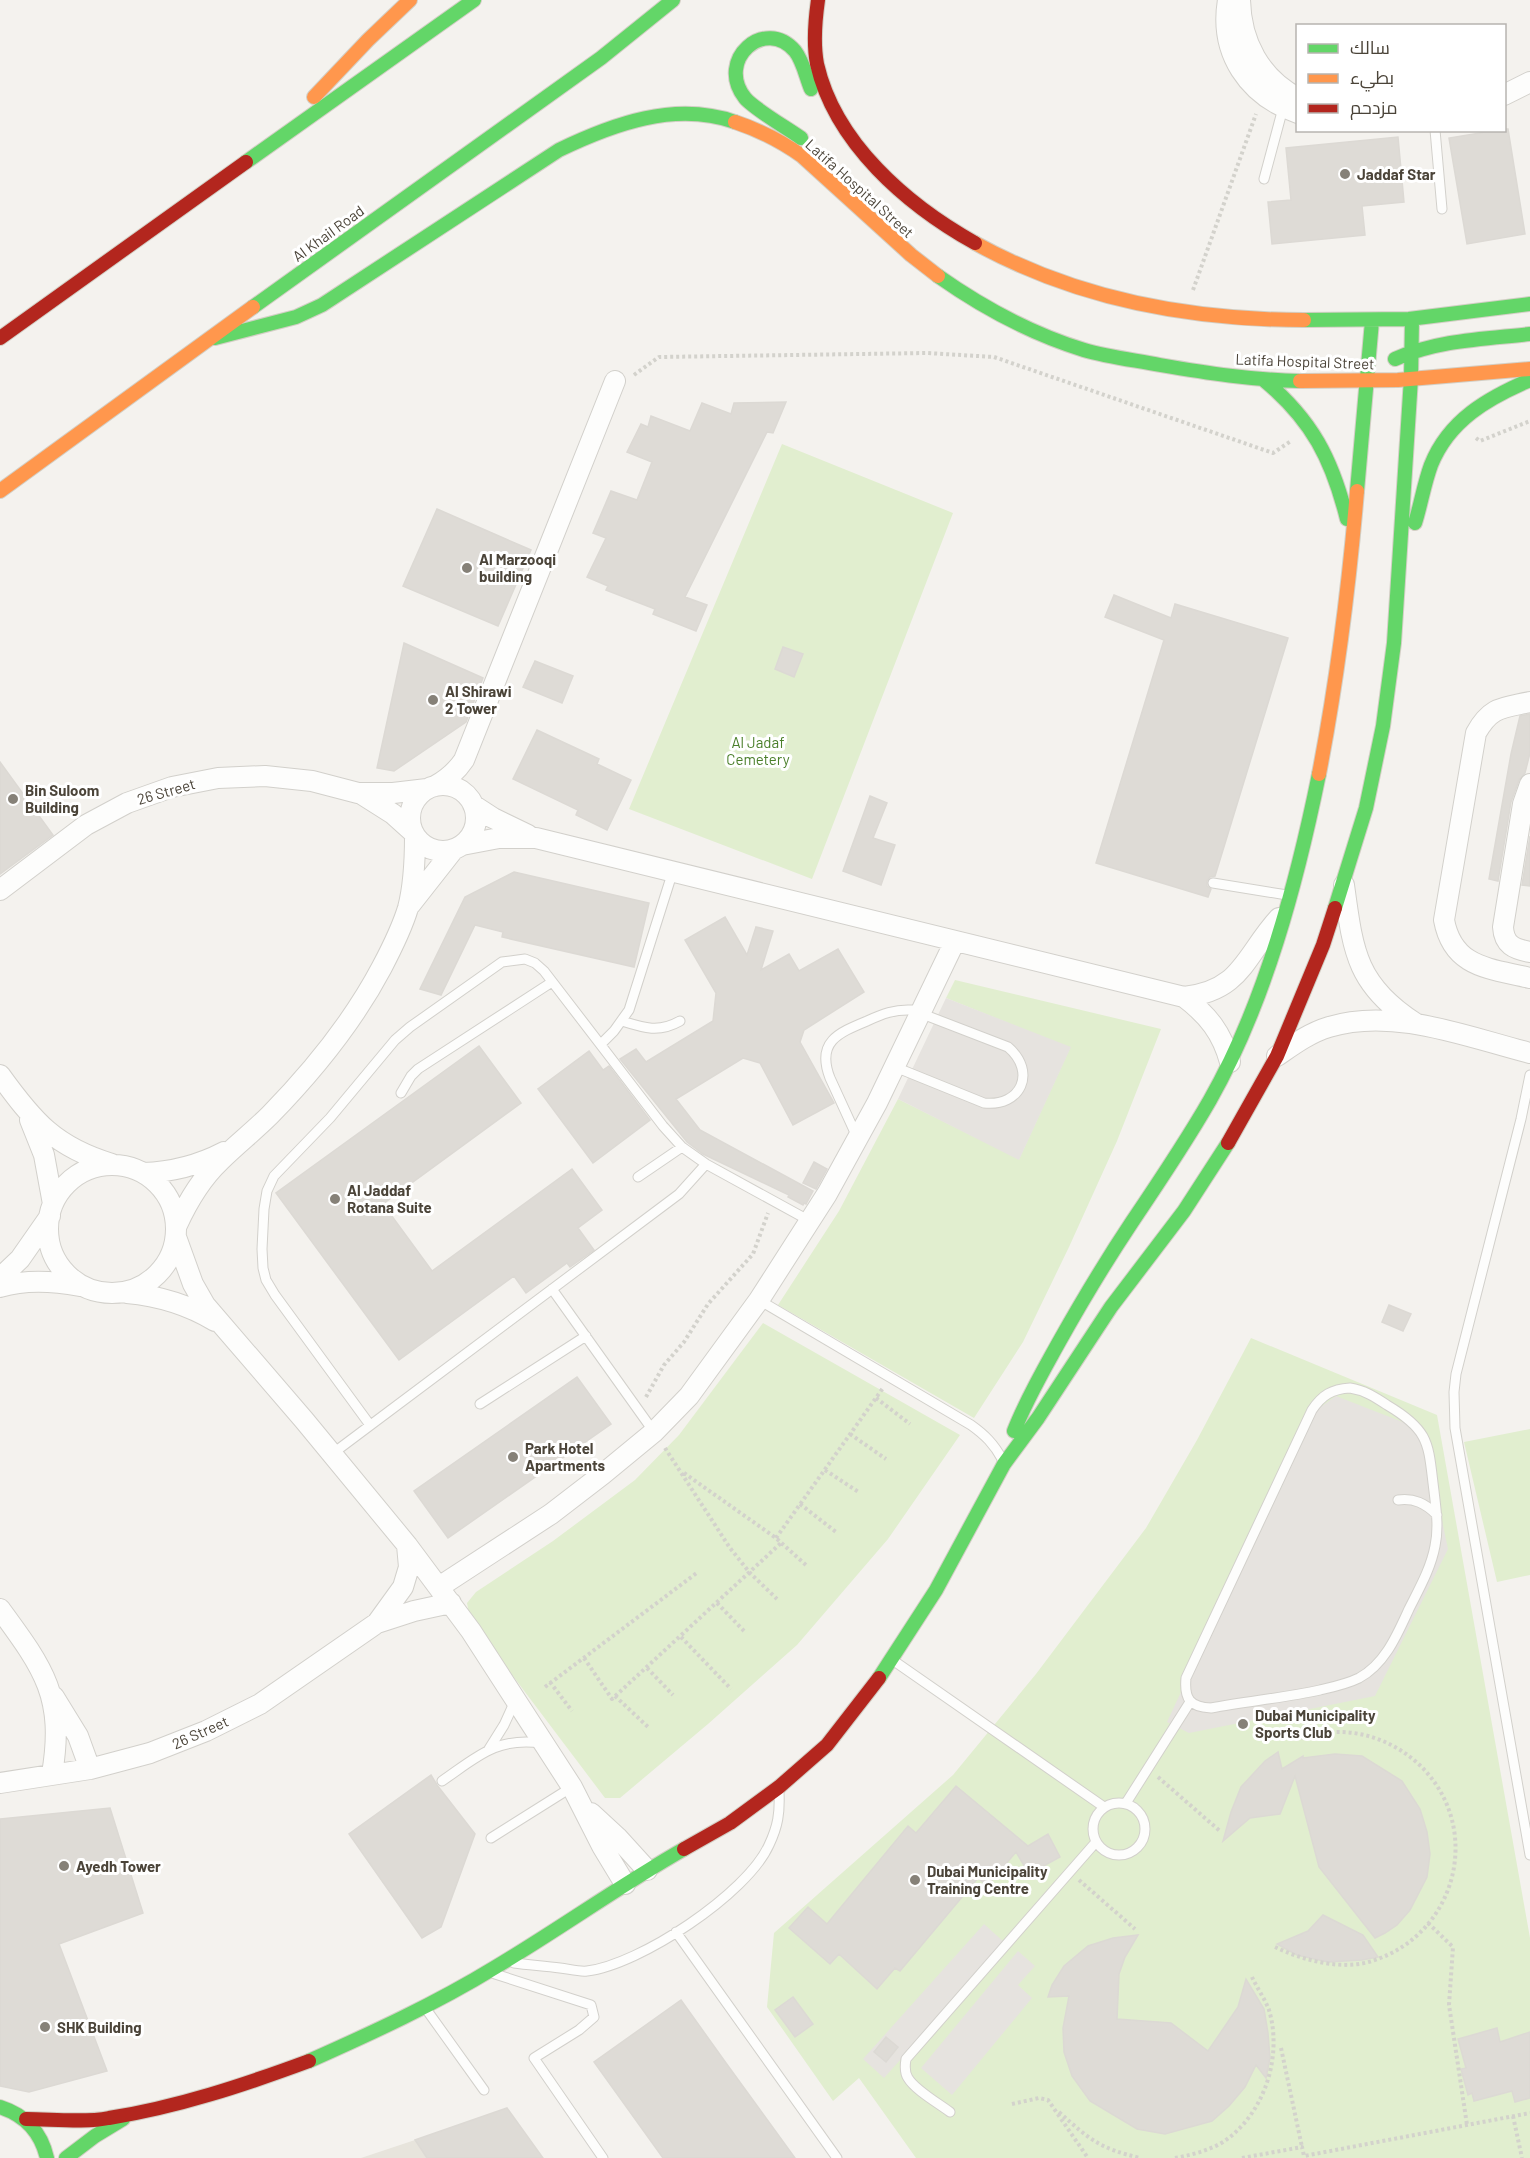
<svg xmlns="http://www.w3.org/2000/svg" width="1530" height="2158" font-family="Barlow,Cairo,sans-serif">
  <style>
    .residential { fill: #e7e4dc }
    .green { fill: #e1eecf }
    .parking { fill: #e6e3df }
    .building { fill: #dedbd6; stroke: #dcd9d4; stroke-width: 1.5 }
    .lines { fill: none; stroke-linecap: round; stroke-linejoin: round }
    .lane-casing { stroke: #d2d0cb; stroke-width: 11 }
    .street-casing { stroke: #d2d0cb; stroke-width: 22 }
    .fast-casing { stroke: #d3cfc5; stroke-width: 16 }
    .slow-casing { stroke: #d3cfc5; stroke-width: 16 }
    .jam-casing { stroke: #d3cfc5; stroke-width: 16 }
    .path { stroke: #d3d2cc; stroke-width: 4; stroke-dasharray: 3 3; stroke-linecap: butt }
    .lane { stroke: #fdfdfc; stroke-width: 9 }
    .street { stroke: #fdfdfc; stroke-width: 20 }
    .fast { stroke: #63d668; stroke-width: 14 }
    .slow { stroke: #ff974d; stroke-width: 14 }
    .jam { stroke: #b3261e; stroke-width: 14 }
    .poi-dot { fill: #868178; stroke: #fff; stroke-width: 2 }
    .labels { text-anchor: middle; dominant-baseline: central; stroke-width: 6; stroke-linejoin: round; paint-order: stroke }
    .poi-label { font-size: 15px; font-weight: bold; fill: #4b4439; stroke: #fff; text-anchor: start }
    .street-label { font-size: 15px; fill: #4b4439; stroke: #fff }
    .park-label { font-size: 15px; fill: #4a7f2a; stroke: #fff }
  </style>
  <rect width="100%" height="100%" fill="#f4f2ee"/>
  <path class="residential" d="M415,2140l12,18h-66z"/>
  <path class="green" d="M782,444l171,69 -141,366 -183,-70z
    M955,980l206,49 -44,112 -48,106 -46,95 -49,76 -196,-113 61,-94 59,-112 121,60 51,-111 -124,-50z
    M763,1323l197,112 -72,104 -91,106 -89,79 -88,74h-15l-135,-179 -3,-16 9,-11 77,-51 82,-61 44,-45z
    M1251,1338l186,77 93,523v220h-614l-57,-80 -26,23 -66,-94 7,-74 179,-158 83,-101 110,-146 51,-88z
    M1530,1429v146l-33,7 -33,-140z"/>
  <path class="parking" d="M946,998l125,49 -52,113 -121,-61z
    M1336,1396l87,34 25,119 -73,147 -186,37 -22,-11 144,-308z
    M984,1924l21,19 -121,135 -21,-19z
    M1018,1951l17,15 -17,19 14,13 -80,97 -31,-27z"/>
  <path class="building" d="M1504,129h4l17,105 -58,10 -18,-106z
    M1398,137l6,65 -42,4 3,29 -93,9 -4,-42 23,-2 -5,-52z
    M786,402l-13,31 -6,-1 -82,165 22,8 -11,26 -43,-17 2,-5 -49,-19 2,-4 -21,-9 19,-39 -13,-5 18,-42 26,9 15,-38 -25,-10 14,-28 7,3 3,-11 39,15 12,-28 29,11 3,-11z
    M437,509l94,41 -33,76 -95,-40z
    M1114,595l57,23 4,-14 113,34 -73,238 -5,1 -3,4v5l4,3 -3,8 -112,-34 68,-223 -59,-23z
    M404,643l79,35 -17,44 -72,49 -17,-3z
    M783,647l20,7 -9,23 -19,-8z
    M535,661l38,15 -11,27 -39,-16z
    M1530,714v39l-5,20 -6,7 -8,22 -13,79 -9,-2 22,-125 9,-38z
    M537,730l62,29 -2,5 34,16 -24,50 -31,-15 2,-5 -65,-31z
    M0,762l53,73 -53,39z
    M870,796l17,7 -14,35 22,7 -14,40 -38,-14z
    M1530,836v50l-8,-1z
    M514,872l135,31 -15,64 -132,-30 1,-5 -28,-7 -34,70 -21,-6 45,-92z
    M725,917l22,38 9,-28 17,4 -12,39 28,-16 10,17 39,-22 26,43 -60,38 -4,12 34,61 -41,22 -33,-62 -17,-5 -67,41 24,31 113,61 -7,13 -2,-1 -1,2 -15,-8 1,-2 -86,-41 -16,-12 -67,-83 16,-10 10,13 67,-41 3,-28 -31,-53z
    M479,1046l42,57 -138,101 49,67 140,-102 30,41 -24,18 16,22 -24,17 -3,-4 -41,30 -12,-17 -115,84 -123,-167z
    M589,1051l14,19 6,-4 41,54 -57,43 -55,-74z
    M814,1162l13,7 -11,20 -13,-6z
    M1389,1305l22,9 -8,17 -21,-9z
    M577,1377l34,47 -163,114 -34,-47z
    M1278,1752l4,17 21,-13v2l32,-4 27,2 40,25 18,28 7,23 3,22 -3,23 -17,33 -13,15 -12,8 -10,5 -56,-71 -24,-91 -15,38 -30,4 -27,23 8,-29 10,-25 24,-26z
    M431,1775l6,10 38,49 -34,93 -19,11 -73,-104z
    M956,1786l72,60 20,-12 12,23 -31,17 -13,-22 -29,34 -9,-8 -78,93 -5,-3 -18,21 -38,-35 -9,10 -41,-36 19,-21 19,17 81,-98 8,7z
    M110,1808l33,105 -84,31 48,127 -78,21 -29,-6v-267z
    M1323,1915l40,20 15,22 -16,3 -34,2 -31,-7 -20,-11 31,-13z
    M1138,1935l-13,22 -6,17 -2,45 54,4 37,28 30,-44 8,-28 18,30 4,24 2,25 -4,20 -10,-13 -11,22 -16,19 -17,15 -47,13 -28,-5 -47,-28 -18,-25 -8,-24 -1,-24 6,-32 -21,1 4,-12 12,-19 24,-20 25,-8z
    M793,1997l20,27 -18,13 -20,-27z
    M681,2000l45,63 69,95h-132l-69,-96z
    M1497,2028l3,14 30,-10v66l-15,4 -3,-11 -38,10 -2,-8 -4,2 -7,-26 5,-1 -8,-29z
    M886,2037l12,10 -12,15 -12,-10z
    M507,2108l36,50h-116l-12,-18z"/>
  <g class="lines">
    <g class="lane-casing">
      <path id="lane" d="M1435,130l7,79
        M1264,179l19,-71
        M1213,883l74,12
        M622,1021c22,7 37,12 58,0
        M601,1044l13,-13 15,-21 44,-139
        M1530,1075l-9,44 -65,255 -2,18 1,36 75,427
        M401,1093l10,-17 7,-7 134,-87
        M858,1139l-28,-61c-14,-36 8,-45 37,-57 15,-7 28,-12 45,-11l96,37c29,25 13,60 -24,56l-89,-36
        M638,1177l44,-30
        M552,1289l102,143
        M759,1300l212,125c14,10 23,19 31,34
        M1350,1388c14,2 25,9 37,17 44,26 41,39 47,86 2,18 5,36 1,55 -4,22 -16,43 -26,63 -12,26 -24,55 -50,69 -12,6 -26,9 -39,12 -36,8 -73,11 -109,18 -21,-1 -27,-9 -25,-30l126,-268c10,-15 20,-21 38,-22z
        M480,1404l106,-68
        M370,1425l-95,-130 -9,-15 -3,-12 -1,-19 2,-40 3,-18 7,-15 56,-58 65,-78 15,-13 92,-65 23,-3 10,4 9,8 119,155 19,21 24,17 104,57
        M332,1454l331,-248 16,-12 27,-30
        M1398,1500c16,-2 27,3 39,15
        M894,1661l210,146
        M489,1749l15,-24 11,-24
        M442,1781c35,-24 54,-44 99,-38
        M1093 1829a26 26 0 1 1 52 0a26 26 0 1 1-52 0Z
        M1126,1803l64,-101
        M491,1838l81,-51
        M676,1932l161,226
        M514,1963c15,2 31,3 46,5 9,1 19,4 27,3 52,-6 160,-77 182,-126 9,-19 11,-32 10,-53
        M495,1974l96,31 3,12 -15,13 -45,28 69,100
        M426,2009l58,81
        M950,2112c-12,-9 -35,-22 -42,-34 -4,-6 -3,-13 -2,-19l190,-217"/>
    </g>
    <g class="street-casing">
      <path id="street" d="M1228,0c-9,53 20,96 70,113
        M1240,0c1,42 20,78 58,98
        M1504,95l26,-13
        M1530,702c-27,6 -39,4 -54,31l-32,187c9,48 45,48 86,58
        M1530,784l-7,20 -20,123c1,18 11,22 27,25
        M410 818a33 33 0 1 1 66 0a33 33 0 1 1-66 0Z
        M435,786c13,-7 21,-14 29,-26l151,-379
        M363,795l30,19 20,18
        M473,805l20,13 35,17
        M462,845l37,-7h37l648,159c58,-6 61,-42 95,-79
        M1344,885c9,66 12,100 71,138
        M0,890l86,-65 41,-22 45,-16 46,-9 47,-2 47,5 46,12h35l34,-4
        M410,905l44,-56
        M1184,997c24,18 38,36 46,65
        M1277,1056c16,-11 32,-23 52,-29 64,-20 138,10 201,26
        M0,1075c33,46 55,72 112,89
        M30,1120l14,35 9,49
        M48 1229a64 64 0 1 1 128 0a64 64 0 1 1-128 0Z
        M143,1173c29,-1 56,-8 81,-21
        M177,1225c11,-24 24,-46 43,-64 16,-16 34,-30 50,-46 44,-45 83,-93 112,-148 10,-19 20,-39 26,-59 6,-23 7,-48 7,-72
        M176,1237l17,47 12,21 99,115 103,125 64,86 101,156 30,59 23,38
        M0,1278l20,-19 30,-43
        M0,1287c26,-8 54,-6 80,-1
        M127,1293c33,3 60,11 88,28
        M439,1587l112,-73 52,-40 51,-42 35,-36 70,-96 68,-106 50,-91 78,-162
        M0,1609c44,60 65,88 52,165
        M377,1623l37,-12 37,-8
        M54,1697l24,39 12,33
        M0,1783l90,-14 60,-16 56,-22 54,-27 117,-81 26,-36 6,-20 -2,-22
        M591,1813l26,24 30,33"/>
    </g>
    <g class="fast-casing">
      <path id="fast" d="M801,138c-14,-10 -47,-29 -56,-40 -30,-38 20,-82 50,-47 8,10 11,26 16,38
        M246,162l228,-162
        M938,276c44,31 94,58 146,74 24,7 50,10 76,15 47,8 92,15 140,16
        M253,307l348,-249 72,-58
        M1304,320l105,-1 121,-15
        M215,338l81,-21 26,-12 237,-155c54,-26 116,-49 176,-28
        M1395,359c43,-19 89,-20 135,-25
        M1264,380c48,40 68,79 83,139
        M1357,491l15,-170
        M1415,523c6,-19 9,-39 16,-58 18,-45 57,-67 99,-85
        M1335,908l31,-100 17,-82 11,-83 17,-265 1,-59
        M1014,1431c12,-31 29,-60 45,-89 23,-41 47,-81 73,-120 27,-40 54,-80 78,-122 55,-97 87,-218 109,-326
        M879,1678l57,-88 68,-126 34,-46 73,-111 73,-96 44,-68
        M309,2061c63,-28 126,-57 185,-93 64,-38 125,-82 190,-119
        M0,2107c25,8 41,25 47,51
        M66,2158l29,-22 28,-17"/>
    </g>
    <g class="slow-casing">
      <path id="slow" d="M314,97l54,-57 42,-40
        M735,122c24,8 46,19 67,34l109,99 27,21
        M975,243c101,56 215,77 329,77
        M1300,381l98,-1 132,-11
        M0,491l253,-184
        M1319,774c18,-93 30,-188 38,-283"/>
    </g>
    <g class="jam-casing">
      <path id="jam" d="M818,0c-3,21 -5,43 -1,64 18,79 90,141 158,179
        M0,338l246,-176
        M1228,1143l49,-87 46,-111 12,-37
        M684,1849l46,-26 49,-36 48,-42 52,-67
        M26,2119c25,0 59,4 83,-1 69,-11 135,-33 200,-57"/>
    </g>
    <path class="path" d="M1193,290l63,-176
      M634,375l25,-18 268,-4 67,4 279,96 18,-12
      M1476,438l4,3 50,-20
      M646,1397l18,-32 20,-23 24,-38 45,-50 15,-41
      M876,1398l34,26
      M850,1434l36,25
      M665,1448l65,100 20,25 27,26
      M825,1470l35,23
      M684,1473l92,65 32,29
      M800,1504l36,28
      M776,1538l107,-150
      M717,1603l27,28
      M681,1637l50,52
      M584,1658l28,41 169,-156
      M647,1668l26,27
      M550,1682l22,29
      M545,1687l153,-115
      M615,1696l33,31
      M1158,1777l63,55
      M1079,1880l56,49
      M1428,1923l25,24 -4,58 18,120
      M1275,1947c27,13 67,24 97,14 89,-28 113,-141 42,-201 -23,-19 -51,-29 -80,-28 -12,0 -25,4 -36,7
      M1281,2048l21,99
      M1012,2104l27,-6 9,2 40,58
      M1059,2112c31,28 40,36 81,46
      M1513,2116l9,42
      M1175,2158c16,-3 33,-7 48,-16 41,-27 60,-85 46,-132 -4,-11 -12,-22 -17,-33
      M1242,2158l60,-11 2,9 226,-43"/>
    <use href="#lane" class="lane"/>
    <use href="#street" class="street"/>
    <use href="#fast" class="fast"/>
    <use href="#slow" class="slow"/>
    <use href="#jam" class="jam"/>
  </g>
  <g class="poi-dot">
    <circle cx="1345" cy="174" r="6"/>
    <circle cx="467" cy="568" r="6"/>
    <circle cx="433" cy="700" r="6"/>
    <circle cx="13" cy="799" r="6"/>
    <circle cx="335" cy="1199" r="6"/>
    <circle cx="513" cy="1457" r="6"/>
    <circle cx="1243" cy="1724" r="6"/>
    <circle cx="64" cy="1866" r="6"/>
    <circle cx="915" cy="1880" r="6"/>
    <circle cx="45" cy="2027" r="6"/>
  </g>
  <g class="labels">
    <g class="poi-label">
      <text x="1357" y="174">Jaddaf Star</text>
      <text x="479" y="559">Al Marzooqi<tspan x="479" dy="17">building</tspan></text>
      <text x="445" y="691">Al Shirawi<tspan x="445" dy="17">2 Tower</tspan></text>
      <text x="25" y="790">Bin Suloom<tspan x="25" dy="17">Building</tspan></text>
      <text x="347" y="1190">Al Jaddaf<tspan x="347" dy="17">Rotana Suite</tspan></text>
      <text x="525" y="1448">Park Hotel<tspan x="525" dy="17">Apartments</tspan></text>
      <text x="1255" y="1715">Dubai Municipality<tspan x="1255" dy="17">Sports Club</tspan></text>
      <text x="76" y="1866">Ayedh Tower</text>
      <text x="927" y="1871">Dubai Municipality<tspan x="927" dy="17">Training Centre</tspan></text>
      <text x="57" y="2027">SHK Building</text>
    </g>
    <g class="street-label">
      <text transform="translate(860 188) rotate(42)">Latifa Hospital Street</text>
      <text transform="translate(328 233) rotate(-36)">Al Khail Road</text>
      <text transform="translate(1305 361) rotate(2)">Latifa Hospital Street</text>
      <text transform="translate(166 791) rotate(-16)">26 Street</text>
      <text transform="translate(200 1732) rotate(-24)">26 Street</text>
    </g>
    <g class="park-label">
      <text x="758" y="742">Al Jadaf<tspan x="758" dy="17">Cemetery</tspan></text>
    </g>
  </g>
  <rect x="1296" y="24" width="210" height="108" fill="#ffffff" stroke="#b7b4b0" stroke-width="1.5"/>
  <rect x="1308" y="44" width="30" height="9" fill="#63d668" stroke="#b7b4b0" stroke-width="1.5"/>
  <text x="1350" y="54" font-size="18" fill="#4b4439">سالك</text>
  <rect x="1308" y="74" width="30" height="9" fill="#ff974d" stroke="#b7b4b0" stroke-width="1.5"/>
  <text x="1350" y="84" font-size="18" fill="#4b4439">بطيء</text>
  <rect x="1308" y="104" width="30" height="9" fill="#b3261e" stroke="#b7b4b0" stroke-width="1.5"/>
  <text x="1350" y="114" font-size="18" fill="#4b4439">مزدحم</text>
</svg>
